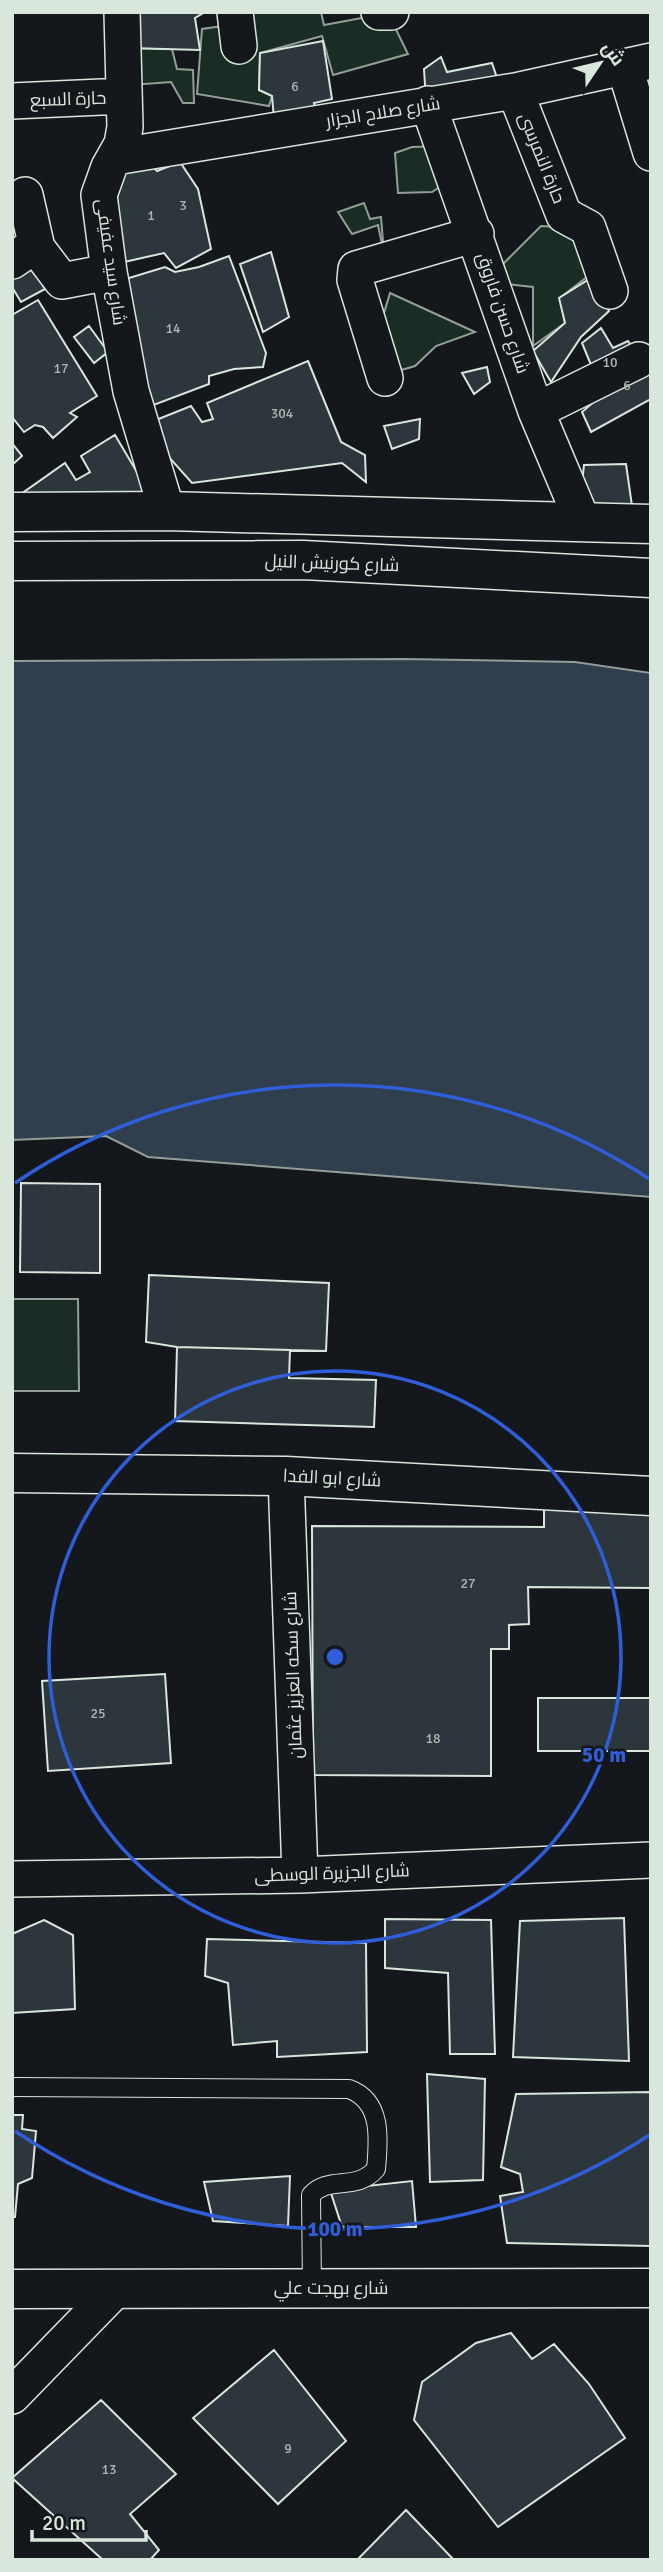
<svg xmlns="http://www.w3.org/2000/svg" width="663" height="2572" font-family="Signika,Cairo,sans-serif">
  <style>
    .green { fill: #1a2d24; stroke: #939e99; stroke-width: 2 }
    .water { fill: #2f3f4d; stroke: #939e99; stroke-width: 2 }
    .building { fill: #2c363c; stroke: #d8e6dc; stroke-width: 2 }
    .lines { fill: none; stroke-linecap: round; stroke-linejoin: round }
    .service-casing { stroke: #d8e6dc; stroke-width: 20 }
    .minor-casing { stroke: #d8e6dc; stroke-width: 38 }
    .tertiary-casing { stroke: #d8e6dc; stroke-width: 41 }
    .primary-casing { stroke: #d8e6dc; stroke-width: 41 }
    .service { stroke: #14181c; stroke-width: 18 }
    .minor { stroke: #14181c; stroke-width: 35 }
    .tertiary { stroke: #14181c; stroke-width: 38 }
    .primary { stroke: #14181c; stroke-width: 38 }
    .ring { fill: none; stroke: #305dd8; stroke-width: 3.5 }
    .labels { text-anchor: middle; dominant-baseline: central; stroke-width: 5; stroke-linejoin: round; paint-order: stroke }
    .number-label { font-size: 14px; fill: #adbab4 }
    .street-label { font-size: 18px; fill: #d8e6dc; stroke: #14181c }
    .centre { fill: #305dd8; stroke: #14181c; stroke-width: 3.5 }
    .ring-label { font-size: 21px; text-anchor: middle; font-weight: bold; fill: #305dd8; stroke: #14181c; stroke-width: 5; stroke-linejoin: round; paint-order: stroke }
  </style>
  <rect width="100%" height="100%" fill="#14181c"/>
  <path class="green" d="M244,12h77l3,13 64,-12 20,41 -75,21 -11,-39 -62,17 -1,36 13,7 -3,10 -72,-12 5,-65 42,-6z
    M129,48l43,1 5,20 16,1 1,33h-11l-12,-21 -40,3z
    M440,146l15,31 -23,15 -34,1 -3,-40 17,-6z
    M364,203l6,16 11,-2 3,37 -6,-29 -26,9 -14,-22z
    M541,226l32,2 28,38 -41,32 5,25 -32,23v-59l-28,-3 -5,-17z
    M390,293l85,39 -39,14 -21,20 -17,5 -20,-38z
    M12,1299h66l1,92h-67z"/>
  <path class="water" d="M404,659l171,3 76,11v524l-503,-40 -42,-21 -94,4v-479z"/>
  <path class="building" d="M129,12h76l-10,6 5,32 -71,-2z
    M323,41l9,58 -18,4 7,37 -46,-10 -3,-34 -13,-6 1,-37z
    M441,57l6,15 45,-9 8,24 -74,13 -2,-31z
    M149,162l8,9 23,-9 18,27 13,60 -35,19 -12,-15 -53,12 -4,-71 14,-19z
    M271,252l18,65 -26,15 -23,-68z
    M229,256l37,97 -3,14 -29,2 -25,7v8l-66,25 -27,-127 49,-15 10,5 24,-5z
    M30,262l15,27 -24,13 -9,-15v-15z
    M591,278l18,33 -28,26 -30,45 -18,-31 32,-28 -6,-25z
    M38,300l59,96 -27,17 7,4 -24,21 -10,-11 -8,-2 -11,7 -12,-15v-102z
    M89,326l19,26 -14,11 -20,-26z
    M601,328l12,20 15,-7 23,32v26l-60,33 -9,-20 21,-18 -21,-51z
    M308,361l33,81 24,13 1,27 -24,-19 -150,20 -51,-57 50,-20 11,16 11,-3 -6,-16z
    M487,367l3,15 -16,12 -12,-21z
    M420,419l-1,20 -27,10 -8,-23z
    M115,435l42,71 -143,-7 51,-36 11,17 14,-8 -9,-16z
    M12,443l10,13 -10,9z
    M626,464l6,42 -52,-4 4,-37z
    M21,1183l79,1v89l-80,-1z
    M149,1275l180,8 -3,68 -149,-4 -31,-5z
    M177,1347l113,3 -1,28 87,2 -2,47 -199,-6z
    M544,1506l107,1v81l-123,-1 1,37 -20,1v24h-18v127l-178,-1 -1,-249 232,1z
    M165,1674l6,89 -123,8 -6,-90z
    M538,1698h113v53h-113z
    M624,1918l5,143 -116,-4 7,-136z
    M385,1919l106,1 4,134h-45l-2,-81 -63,-5z
    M44,1920l29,15 2,74 -63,4v-79z
    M207,1939l159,4 1,109 -90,5v-16l-44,4 -5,-62 -23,-7z
    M427,2074l58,5 -2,101 -53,2z
    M651,2092v154l-144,-3 -7,-47 23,-4 -3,-18 -19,-7 15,-73z
    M12,2115h11l-1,14 14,2 -4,47 -14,6 -3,33h-3z
    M290,2176l-2,50 -75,-5 -9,-39z
    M412,2181l4,46h-74l-12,-37z
    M511,2333l21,26 22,-15 35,40 36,54 -127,89 -84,-107 8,-38 54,-39z
    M274,2350l72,91 -68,63 -85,-86z
    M101,2400l75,74 -46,40 29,36 -9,10h-47l-91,-82z
    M406,2510l48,50h-97z"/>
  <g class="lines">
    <g class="service-casing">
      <path id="service" d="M12,2087l337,2c33,12 30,49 27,80 -20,23 -47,6 -65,26l1,93"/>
    </g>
    <g class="minor-casing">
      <path id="minor" d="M122,12l3,115 -3,17 -13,23 -10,28 10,77 22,119 36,120
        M235,12l4,34
        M379,12h12
        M625,68l26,85
        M515,91l49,124 24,13 22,63
        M12,101l112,-5
        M428,104l108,307 46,109
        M115,157l400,-66 136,-30
        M25,195l12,53
        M12,261l19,-13h6l25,33 47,-9
        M385,378l-30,-98 1,-11 120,-35
        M536,411l103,-51
        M286,1476l14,399
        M12,1879l288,-4 351,-15
        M12,2396l104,-107"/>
    </g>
    <g class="tertiary-casing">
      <path id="tertiary" d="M12,1473l274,3 365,20
        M12,2289l639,-1"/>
    </g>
    <g class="primary-casing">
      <path id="primary" d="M12,512l155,-1 484,13
        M12,561l291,-1 348,18"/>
    </g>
    <use href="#service" class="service"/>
    <use href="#minor" class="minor"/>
    <use href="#tertiary" class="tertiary"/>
    <use href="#primary" class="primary"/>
  </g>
  <g class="ring">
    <circle cx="335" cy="1657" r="286"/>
    <path d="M651 2134A572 572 0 0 1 15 2131M15 1183A572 572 0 0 1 651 1180"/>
  </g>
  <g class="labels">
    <g class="number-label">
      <text x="295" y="86">6</text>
      <text x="183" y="205">3</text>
      <text x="151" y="215">1</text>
      <text x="173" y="328">14</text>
      <text x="610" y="362">10</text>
      <text x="61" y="368">17</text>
      <text x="627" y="385">6</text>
      <text x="282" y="413">304</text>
      <text x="468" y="1583">27</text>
      <text x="98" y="1713">25</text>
      <text x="433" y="1738">18</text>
      <text x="288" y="2448">9</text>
      <text x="109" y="2469">13</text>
    </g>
    <g class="street-label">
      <text transform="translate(68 99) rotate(-2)">حارة السبع</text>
      <text transform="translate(383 112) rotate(-9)">شارع صلاح الجزار</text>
      <text transform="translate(542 158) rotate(68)">حارة النمرسى</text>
      <text transform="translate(111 262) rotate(82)">شارع سيد عفيفى</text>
      <text transform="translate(503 313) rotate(71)">شارع حسن فاروق</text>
      <text transform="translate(332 563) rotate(2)">شارع كورنيش النيل</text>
      <text transform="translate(332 1478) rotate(3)">شارع ابو الفدا</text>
      <text transform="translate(293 1675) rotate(-92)">شارع سكه العزيز عثمان</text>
      <text transform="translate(332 1873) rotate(-2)">شارع الجزيرة الوسطى</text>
      <text x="331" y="2288">شارع بهجت علي</text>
    </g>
  </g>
  <circle cx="335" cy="1657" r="10" class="centre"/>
  <g class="ring-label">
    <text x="604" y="1762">50 m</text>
    <text x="335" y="2236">100 m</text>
  </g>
  <rect width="663" height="2572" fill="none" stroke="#d8e6dc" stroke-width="28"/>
  <g transform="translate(600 63) rotate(55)" stroke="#14181c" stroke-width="5" paint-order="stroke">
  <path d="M0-5L12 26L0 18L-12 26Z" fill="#d8e6dc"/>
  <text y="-10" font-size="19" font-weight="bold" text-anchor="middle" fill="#d8e6dc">ش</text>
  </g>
  <path d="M32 2530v10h114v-10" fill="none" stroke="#d8e6dc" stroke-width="3.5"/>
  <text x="42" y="2530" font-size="21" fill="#d8e6dc" stroke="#14181c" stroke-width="5" paint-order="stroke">20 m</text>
</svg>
